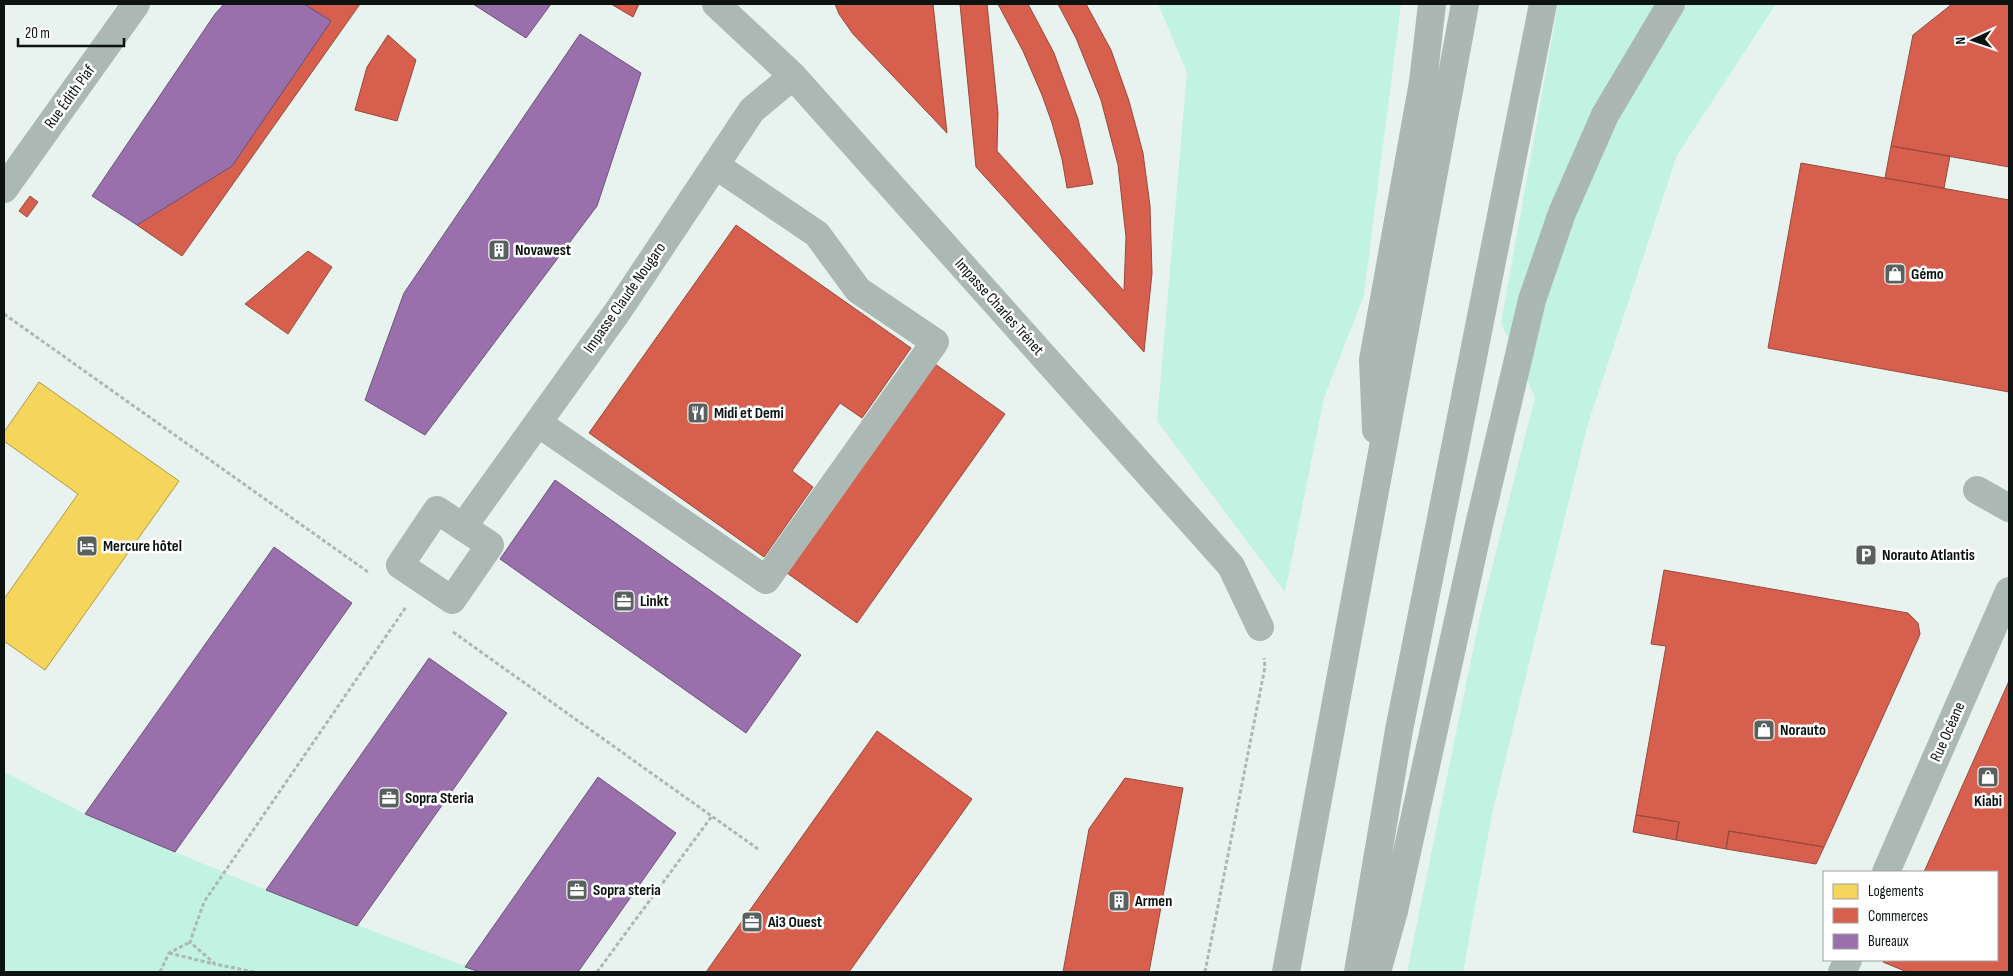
<svg xmlns="http://www.w3.org/2000/svg" width="2013" height="976" font-family="'Sofia Sans Condensed',sans-serif">
  <style>
    .green { fill: #c2f2e2 }
    .homes { fill: #f6d55c; stroke: #b09b45 }
    .shops { fill: #d6604d; stroke: #99493b }
    .offices { fill: #9970ab; stroke: #6f547c }
    .lines { fill: none; stroke-linecap: round; stroke-linejoin: round }
    .path { stroke: #acb8b4; stroke-width: 3; stroke-dasharray: 4 2.5; stroke-linecap: butt }
    .minor { stroke: #abb8b4; stroke-width: 28 }
    .highway { stroke: #abb7b3; stroke-width: 28 }
    .labels { text-anchor: middle; dominant-baseline: central; stroke-width: 5; stroke-linejoin: round; paint-order: stroke }
    .street-label { font-size: 16px; fill: #0c1310; stroke: #fff }
    .poi-label { font-size: 16px; font-weight: bold; fill: #0c1310; stroke: #fff; text-anchor: start }
  </style>
  <rect width="100%" height="100%" fill="#e8f3ef"/>
  <path class="green" d="M1158,4h243l-37,291 -40,103 -39,194 -128,-171 30,-349z
    M1558,4h218l-99,151 -90,272 -95,387 -29,158h-56l73,-356 55,-219 -34,-74z
    M4,772l81,42 90,38 91,38 214,82h-476z"/>
  <path class="homes" d="M39,382l140,99 -134,189 -41,-29v-42l74,-105 -74,-53v-9z"/>
  <path class="shops" d="M304,4h56l-178,252 -45,-31 95,-59 99,-145z
    M611,4h28l-6,13z
    M835,4h98l14,129 -94,-99 -14,-20z
    M960,4h27l11,109 -1,38 127,140 2,-54 -8,-72 -17,-65 -25,-62 -18,-34h28l25,46 18,51 14,52 7,53 2,67 -8,79 -168,-185z
    M998,4h30l26,49 24,66 15,65 -26,4 -5,-29 -10,-36 -10,-28 -19,-44z
    M1952,4h57v163l-118,-21 22,-111z
    M388,35l28,25 -19,61 -42,-11 12,-43z
    M1891,146l59,10 -6,32 -59,-10z
    M1801,163l208,37v192l-241,-44z
    M30,196l8,6 -11,15 -8,-6z
    M736,225l175,123 -49,70 -22,-15 -48,68 21,16 -49,70 -175,-124z
    M308,251l24,16 -44,67 -43,-30z
    M935,364l70,50 -148,209 -70,-50z
    M1664,570l244,43 10,10 2,11 -2,5 -94,208 -95,-16 -3,18 -50,-9 3,-18 -43,-7 30,-169 -15,-2z
    M2009,681v291h-102l-24,-10 1,-2h113v-88h-73z
    M877,731l95,68 -123,173h-143z
    M1125,778l58,10 -34,184h-86l26,-143z
    M1636,815l43,7 -3,18 -43,-8z
    M1729,831l95,16 -8,17 -90,-15z"/>
  <path class="offices" d="M224,4h80l27,17 -99,145 -95,59 -45,-29 123,-182z
    M473,4h78l-25,34z
    M580,34l61,39 -44,133 -172,229 -60,-35 39,-107z
    M555,480l246,175 -55,78 -246,-174z
    M274,547l78,56 -177,249 -90,-38z
    M429,658l78,55 -150,213 -91,-36z
    M598,777l78,56 -98,139h-98l-15,-5z"/>
  <g class="lines">
    <path class="path" d="M4,314l364,258
      M453,632l305,217
      M169,953l45,11
      M160,972l9,-19 21,-11
      M254,972l-39,-8 -25,-22 14,-40 202,-295
      M597,972l115,-156
      M1205,972l60,-305 -1,-9"/>
    <path class="minor" d="M716,4l77,72 438,490 29,61
      M4,189l132,-185
      M538,423l228,157 169,-238 -77,-52 -41,-56 -102,-69
      M1977,490l32,18
      M437,510l53,35 -38,55 -52,-35z
      M463,527l155,-216 134,-201 41,-34
      M1886,872l123,-281
      M1842,972l6,-12"/>
    <path class="highway" d="M1376,430l-3,-70 50,-278 9,-78
      M1286,972l179,-968
      M1358,972l41,-242 144,-726
      M1377,972l17,-61 85,-386 53,-225 30,-87 43,-98 66,-111"/>
  </g>
  <defs>
    <g id="building-square" transform="scale(1.125)"><rect x="-9" y="-9" width="18" height="18" rx="4" fill="#59615e" stroke="#fff"/><path d="M-4-6H4V6H1V3H-1V6H-4ZM-2.5-4.3h1.7v1.8h-1.7ZM.8-4.3h1.7v1.8H.8ZM-2.5-1h1.7V.8h-1.7ZM.8-1h1.7V.8H.8Z" fill="#fff"/></g>
    <g id="shop-square" transform="scale(1.125)"><rect x="-9" y="-9" width="18" height="18" rx="4" fill="#59615e" stroke="#fff"/><path d="M-5-2.5h2.3a2.7 3.5 0 0 1 5.4 0H5L5.5 6h-11ZM-1.5-2.5h3a1.5 2.3 0 0 0-3 0Z" fill="#fff"/></g>
    <g id="restaurant-square" transform="scale(1.125)"><rect x="-9" y="-9" width="18" height="18" rx="4" fill="#59615e" stroke="#fff"/><path d="M-5-6h1v4h1v-4h1v4h1v-4h1v5L-1.5 .5V6h-2V.5L-5-1ZM5-6V6H3V1.5H1.5Q1.5-4 5-6Z" fill="#fff"/></g>
    <g id="hotel-square" transform="scale(1.125)"><rect x="-9" y="-9" width="18" height="18" rx="4" fill="#59615e" stroke="#fff"/><path d="M-6-4.5h1.5V1H6V5H4.5V3h-9V5H-6ZM-4 0a1.8 1.8 0 1 1 3.6 0ZM.5 0V-2.5h3Q6-2.5 6 0Z" fill="#fff"/></g>
    <g id="parking-square" transform="scale(1.125)"><rect x="-9" y="-9" width="18" height="18" rx="4" fill="#59615e" stroke="#fff"/><path d="M-3.5-5.5H1a3.5 3.5 0 0 1 0 7H-1V5.5H-3.5ZM-1-3.4V-.6H.8a1.4 1.4 0 0 0 0-2.8Z" fill="#fff"/></g>
    <g id="office-square" transform="scale(1.125)"><rect x="-9" y="-9" width="18" height="18" rx="4" fill="#59615e" stroke="#fff"/><path d="M-6-3h4V-5.5h4V-3h4V5H-6ZM-1-4.5V-3h2v-1.5ZM-6 0V1H6V0Z" fill="#fff"/></g>
  </defs>
  <g fill-rule="evenodd">
    <use href="#building-square" x="499" y="250"/>
    <use href="#shop-square" x="1895" y="274"/>
    <use href="#restaurant-square" x="698" y="413"/>
    <use href="#hotel-square" x="87" y="546"/>
    <use href="#parking-square" x="1866" y="555"/>
    <use href="#office-square" x="624" y="601"/>
    <use href="#shop-square" x="1764" y="730"/>
    <use href="#shop-square" x="1988" y="777"/>
    <use href="#office-square" x="389" y="798"/>
    <use href="#office-square" x="577" y="890"/>
    <use href="#building-square" x="1119" y="901"/>
    <use href="#office-square" x="752" y="922"/>
  </g>
  <g class="labels">
    <g class="street-label">
      <text transform="translate(70 97) rotate(-54)">Rue Édith Piaf</text>
      <text transform="translate(625 298) rotate(-55)">Impasse Claude Nougaro</text>
      <text transform="translate(999 307) rotate(48)">Impasse Charles Trénet</text>
      <text transform="translate(1948 732) rotate(-66)">Rue Océane</text>
    </g>
    <g class="poi-label">
      <text x="515" y="250">Novawest</text>
      <text x="1911" y="274">Gémo</text>
      <text x="714" y="413">Midi et Demi</text>
      <text x="103" y="546">Mercure hôtel</text>
      <text x="1882" y="555">Norauto Atlantis</text>
      <text x="640" y="601">Linkt</text>
      <text x="1780" y="730">Norauto</text>
      <text x="405" y="798">Sopra Steria</text>
      <text x="1988" y="801" text-anchor="middle">Kiabi</text>
      <text x="593" y="890">Sopra steria</text>
      <text x="1135" y="901">Armen</text>
      <text x="768" y="922">Ai3 Ouest</text>
    </g>
  </g>
  <rect width="2013" height="976" fill="none" stroke="#0c1310" stroke-width="10"/>
  <rect x="1823" y="871" width="175" height="90" fill="#ffffff" stroke="#9ea19f"/>
  <rect x="1833" y="884" width="25" height="15" fill="#f6d55c" stroke="#9ea19f"/>
  <text x="1868" y="896" font-size="15" fill="#0c1310">Logements</text>
  <rect x="1833" y="908" width="25" height="15" fill="#d6604d" stroke="#9ea19f"/>
  <text x="1868" y="921" font-size="15" fill="#0c1310">Commerces</text>
  <rect x="1833" y="934" width="25" height="15" fill="#9970ab" stroke="#9ea19f"/>
  <text x="1868" y="946" font-size="15" fill="#0c1310">Bureaux</text>
  <g transform="translate(1973 40) rotate(267)" stroke="#ffffff" stroke-width="4" paint-order="stroke">
  <path d="M0-4L9 19L0 12L-9 19Z" fill="#0c1310"/>
  <text y="-8" font-size="14" font-weight="bold" text-anchor="middle" fill="#0c1310">N</text>
  </g>
  <path d="M18 38v8h106v-8" fill="none" stroke="#0c1310" stroke-width="2.5"/>
  <text x="25" y="38" font-size="15" fill="#0c1310" stroke="#ffffff" stroke-width="4" paint-order="stroke">20 m</text>
</svg>
